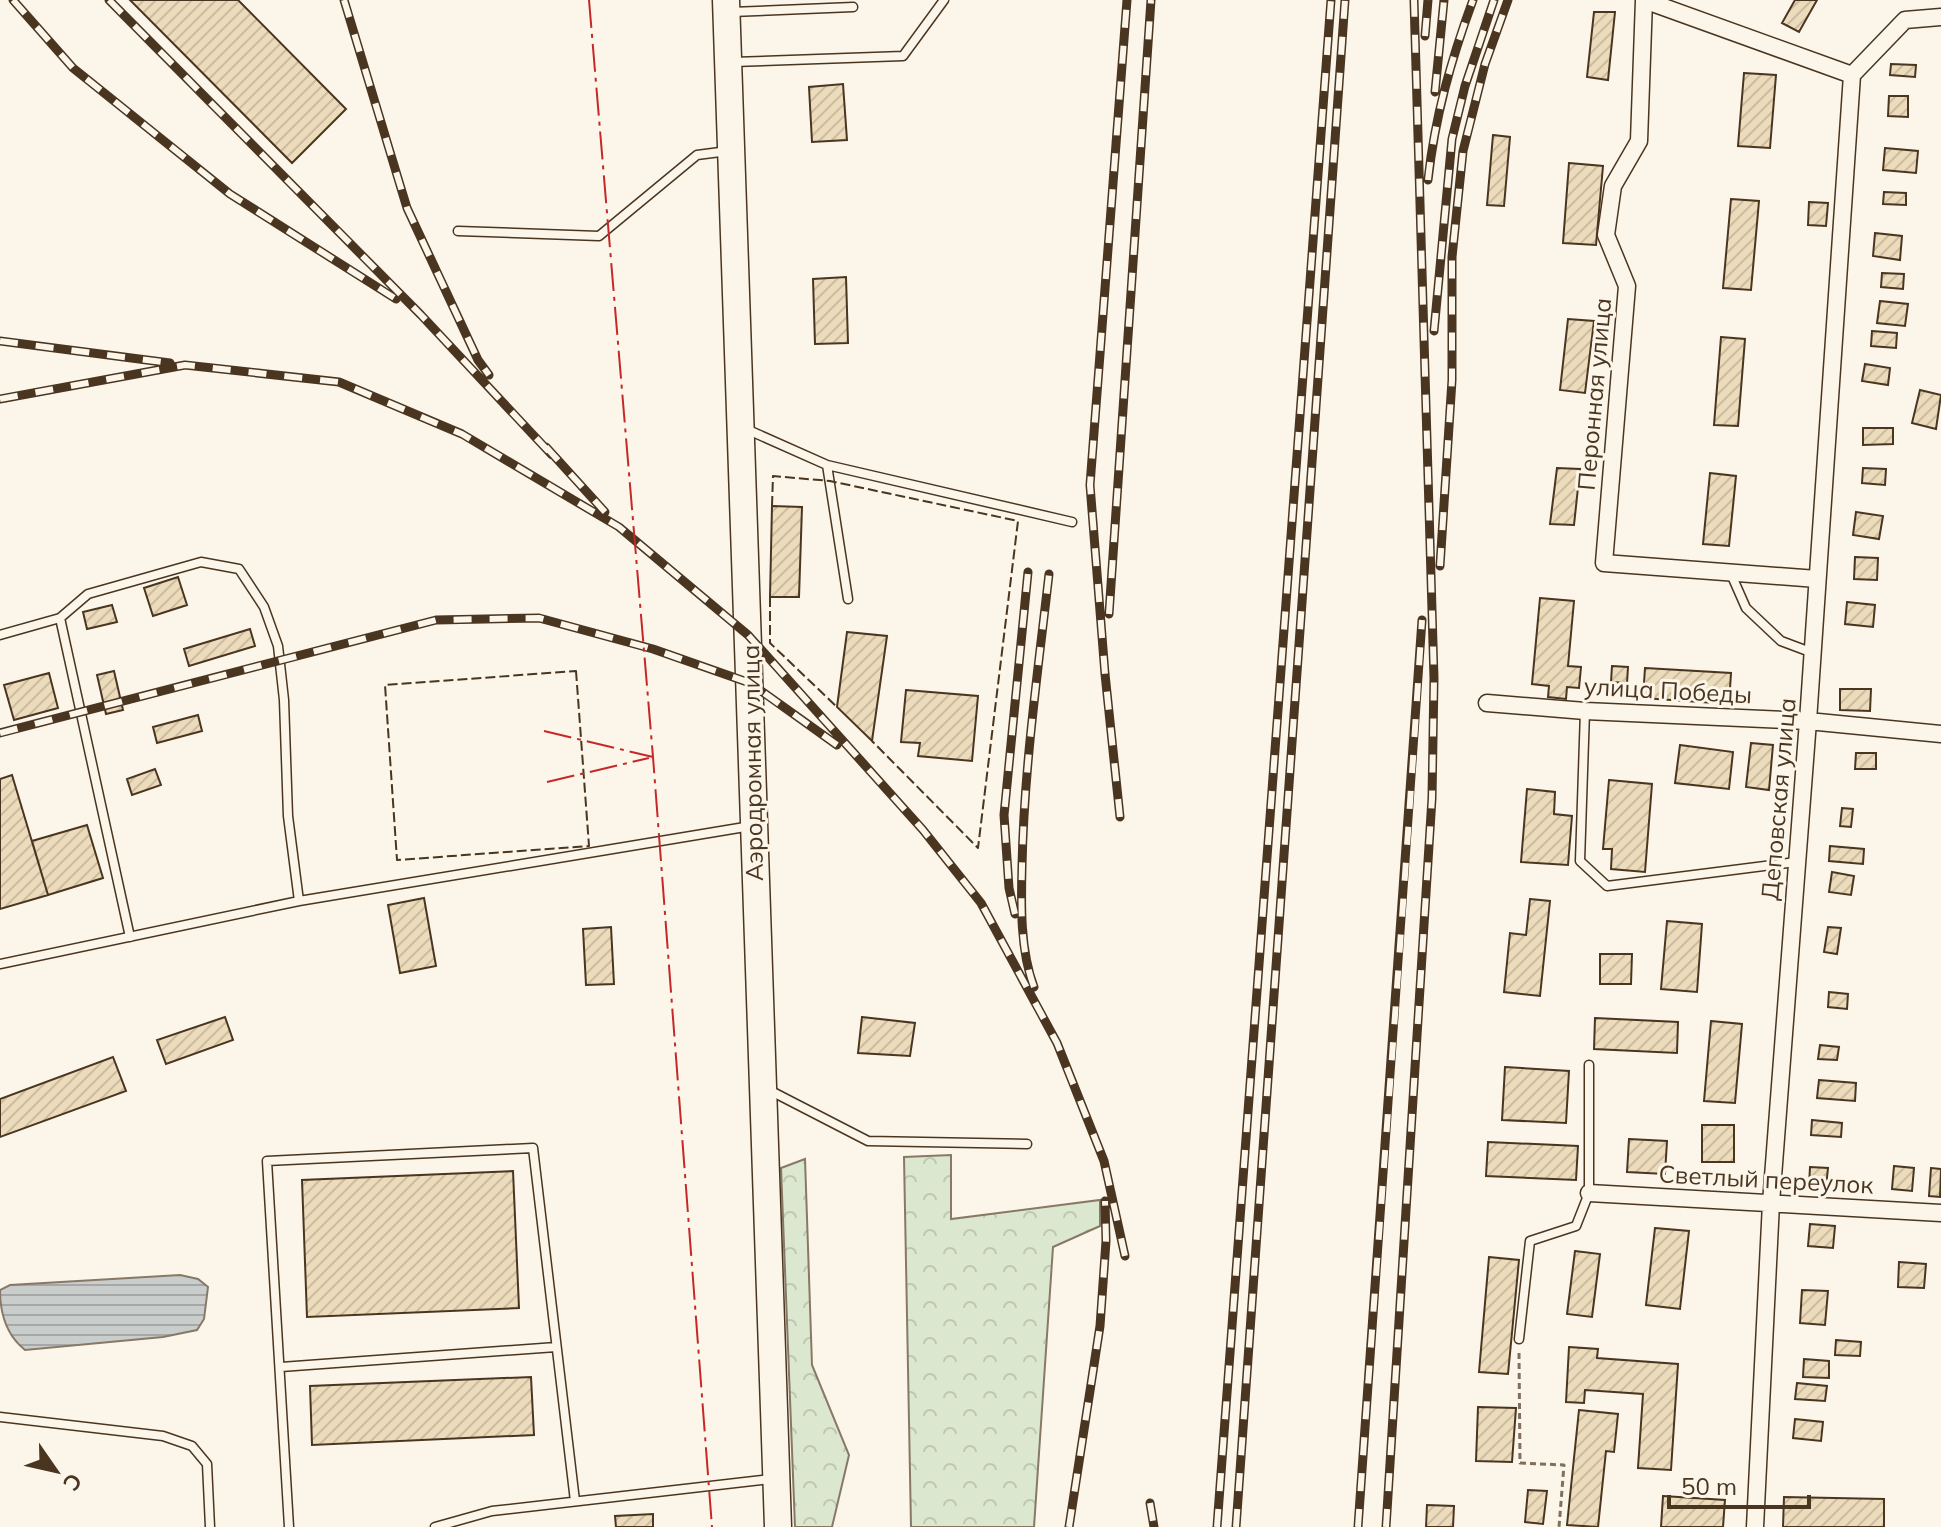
<svg xmlns="http://www.w3.org/2000/svg" width="1941" height="1527" font-family="Mulish,sans-serif">
  <style>
    .forest { fill: url(#forest-crowns); stroke: #887966; stroke-width: 2 }
    .water { fill: url(#water-rules); stroke: #887966; stroke-width: 2 }
    .building { fill: url(#building-hatch); stroke: #4a3520; stroke-width: 2 }
    .lines { fill: none; stroke-linecap: round; stroke-linejoin: round }
    .service-casing { stroke: #4a3520; stroke-width: 11 }
    .minor-casing { stroke: #4a3520; stroke-width: 19 }
    .primary-casing { stroke: #4a3520; stroke-width: 29 }
    .path { stroke: #7f6f5c; stroke-width: 3; stroke-dasharray: 6 4; stroke-linecap: butt }
    .service { stroke: #fbf6e9; stroke-width: 8 }
    .minor { stroke: #fbf6e9; stroke-width: 16 }
    .primary { stroke: #fbf6e9; stroke-width: 26 }
    .rail-casing { stroke: #4a3520; stroke-width: 9 }
    .rail { stroke: #fbf6e9; stroke-width: 6; stroke-dasharray: 18; stroke-linecap: butt }
    .fence { stroke: #4a3520; stroke-width: 2; stroke-dasharray: 10 4; stroke-linecap: butt }
    .power { stroke: #c62828; stroke-width: 2; stroke-dasharray: 28 6 4 6; stroke-linecap: butt }
    .labels { text-anchor: middle; dominant-baseline: central; stroke-width: 6; stroke-linejoin: round; paint-order: stroke }
    .street-label { font-size: 24px; fill: #4a3520; stroke: #fbf6e9 }
  </style>
  <defs>
    <pattern id="forest-crowns" width="20" height="18" patternUnits="userSpaceOnUse" patternTransform="scale(2)"><rect width="20" height="18" fill="#dce7d0"/><path d="M2 6a3 3 0 1 1 6 0M12 15a3 3 0 1 1 6 0" fill="none" stroke="#bec7b2"/></pattern>
    <pattern id="water-rules" width="6" height="5" patternUnits="userSpaceOnUse" patternTransform="scale(2)"><rect width="6" height="5" fill="#c9cecd"/><path d="M0 2.5h6" fill="none" stroke="#a5a8a6"/></pattern>
    <pattern id="building-hatch" width="6" height="6" patternUnits="userSpaceOnUse" patternTransform="scale(2)"><rect width="6" height="6" fill="#ecdcbc"/><path d="M-1 1l2-2M0 6l6-6M5 7l2-2" fill="none" stroke="#ccbda1"/></pattern>
  </defs>
  <rect width="100%" height="100%" fill="#fbf6e9"/>
  <path class="forest" d="M951,1155v64l149,-19v26l-47,21 -19,280h-123l-7,-370z
    M805,1159l7,206 37,90 -17,72h-37l-14,-359z"/>
  <path class="water" d="M180,1275l18,4 10,8 -4,32 -7,11 -34,7 -138,13c-19,-15 -25,-36 -25,-60l10,-5z"/>
  <path class="building" d="M130,0h108l108,109 -54,54z
    M1795,0h22l-18,32 -17,-9z
    M1594,12h21l-7,68 -21,-3z
    M1891,64l25,1 -1,12 -25,-2z
    M1744,73l32,2 -6,73 -32,-2z
    M843,84l4,56 -35,2 -3,-55z
    M1889,96h19v21l-20,-1z
    M1493,135l17,2 -6,69 -17,-1z
    M1885,148l33,3 -2,22 -33,-3z
    M1569,163l34,3 -7,79 -33,-2z
    M1884,192l22,1v12l-23,-1z
    M1731,199l28,2 -8,89 -28,-2z
    M1809,202l19,1 -2,23 -18,-1z
    M1875,233l27,3 -2,24 -27,-4z
    M1882,273l22,1 -1,15 -22,-2z
    M846,277l2,66 -33,1 -2,-65z
    M1880,301l28,3 -3,22 -28,-3z
    M1568,319l26,2 -9,72 -25,-3z
    M1872,331l25,2 -1,15 -25,-2z
    M1721,337l24,2 -7,87 -24,-1z
    M1865,364l25,4 -2,17 -26,-4z
    M1920,390l21,5 -5,34 -24,-6z
    M1863,428h30v16l-30,1z
    M1557,468l23,1 -6,56 -24,-1z
    M1863,468l23,1 -1,16 -23,-2z
    M1710,473l26,3 -7,70 -26,-2z
    M772,506l30,1 -3,90h-29z
    M1856,512l27,4 -4,23 -26,-4z
    M1855,557l23,1 -1,22 -23,-1z
    M178,577l9,28 -34,11 -9,-28z
    M1540,598l34,3 -6,65 13,1 -2,21 -12,-1 -1,12 -18,-2 1,-11 -17,-2z
    M1847,602l28,3 -2,22 -28,-3z
    M112,605l5,17 -30,7 -4,-17z
    M250,629l5,17 -66,20 -5,-17z
    M847,632l40,4 -15,105 -35,-34z
    M1612,666l16,1 -1,16 -16,-1z
    M1645,668l86,5 -2,31 -86,-6z
    M114,671l9,39 -17,4 -9,-39z
    M49,673l9,35 -44,12 -10,-35z
    M1840,689h31l-1,22 -30,-1z
    M906,690l72,6 -6,65 -54,-5 2,-13 -19,-1z
    M198,715l4,16 -45,12 -4,-16z
    M1751,743l22,2 -4,45 -23,-3z
    M1680,745l53,7 -4,37 -54,-6z
    M1856,753h20v16h-21z
    M155,769l6,16 -29,10 -5,-16z
    M12,775l36,120 -48,14v-130z
    M1609,780l43,4 -7,88 -34,-3 1,-20h-9z
    M1527,789l28,3 -1,22 18,2 -4,49 -47,-3z
    M1842,808l11,1 -2,18 -11,-1z
    M87,825l16,53 -55,17 -16,-54z
    M1830,846l34,3 -1,15 -34,-3z
    M1832,872l22,4 -3,19 -22,-3z
    M424,898l12,68 -36,7 -12,-68z
    M1530,899l20,2 -10,95 -36,-4 6,-59 16,2z
    M1667,921l35,3 -5,68 -36,-3z
    M611,927l3,57 -28,1 -3,-56z
    M1828,927l13,1 -4,26 -13,-2z
    M1600,954h32l-1,30h-31z
    M1829,992l19,2 -1,15 -19,-2z
    M225,1017l8,23 -67,24 -9,-24z
    M862,1017l53,6 -5,33 -52,-3z
    M1595,1018l83,4 -1,31 -83,-4z
    M1711,1021l31,3 -7,79 -31,-2z
    M1820,1045l19,2 -2,13 -19,-1z
    M113,1057l13,34 -126,46v-38z
    M1505,1067l64,4 -3,52 -64,-3z
    M1819,1080l37,3 -1,18 -38,-3z
    M1812,1120l30,3 -1,14 -30,-2z
    M1702,1125h32v37h-32z
    M1629,1139l38,2 -2,33 -38,-2z
    M1488,1142l90,4 -2,34 -90,-4z
    M1894,1166l20,2 -2,23 -20,-2z
    M1810,1167l18,1 -2,19 -17,-1z
    M1931,1168l10,1 -1,28 -11,-1z
    M513,1171l6,137 -212,9 -5,-137z
    M1810,1224l25,2 -2,22 -25,-2z
    M1655,1228l34,3 -9,78 -34,-4z
    M1575,1251l25,3 -8,63 -25,-3z
    M1489,1257l30,3 -11,114 -29,-2z
    M1899,1262l27,2 -2,24 -26,-1z
    M1802,1290l26,1 -3,34 -25,-2z
    M1836,1340l25,2 -1,14 -25,-1z
    M1569,1347l29,2 -1,9 81,6 -7,106 -33,-2 5,-74 -58,-4 -1,13 -18,-1z
    M1804,1359l25,2v17l-26,-1z
    M531,1377l3,58 -222,10 -2,-59z
    M1797,1383l30,3 -2,15 -30,-2z
    M1478,1407l38,1 -4,54 -36,-1z
    M1579,1410l39,4 -4,38 -8,-1 -8,76 -31,-2z
    M1795,1419l28,3 -2,19 -28,-3z
    M1528,1490l19,1 -4,33 -18,-2z
    M1663,1496l62,4 -2,27h-62z
    M1784,1497l100,2v28h-101z
    M1427,1505l27,1 -1,21h-27z
    M653,1514v13h-37l-1,-11z"/>
  <g class="lines">
    <g class="service-casing">
      <path id="service" d="M731,12l122,-5
        M733,62l170,-6 41,-56
        M458,231l141,5 98,-81 31,-4
        M746,429l81,36 21,134
        M827,465l245,57
        M1731,574l15,34 35,33 32,12
        M60,618l70,319
        M0,635l60,-17 28,-24 113,-32 38,7 25,38 14,39 6,54 4,116 11,85
        M1585,711l-5,150 27,25 189,-24
        M0,964l299,-63 452,-75
        M767,1089l101,52 159,3
        M1519,1339l11,-98 46,-15 13,-33v-128
        M281,1367l275,-20
        M0,1417l163,19 29,10 15,18 3,63
        M289,1527l-22,-366 266,-13 42,353
        M435,1527l57,-16 279,-32"/>
    </g>
    <g class="minor-casing">
      <path id="minor" d="M1644,0l-5,141 -26,45 -7,49 21,51 -23,277 213,16
        M1644,0l208,75 53,-55 36,-3
        M1487,703l98,8 223,10 133,13
        M1589,1193l352,20
        M1755,1527l16,-324 37,-482 44,-646"/>
    </g>
    <g class="primary-casing">
      <path id="primary" d="M726,0l52,1527"/>
    </g>
    <path class="path" d="M1519,1353l1,110 44,2 -5,62"/>
    <use href="#service" class="service"/>
    <use href="#minor" class="minor"/>
    <use href="#primary" class="primary"/>
    <g class="rail-casing">
      <path id="rail" d="M13,0l60,68 157,126 166,105
        M109,0l312,315 131,140
        M344,0l63,208 71,152 11,15
        M1425,36l3,-36
        M1435,92l9,-92
        M1428,180c7,-64 23,-120 45,-180
        M1434,331l18,-192 13,-53 29,-86
        M0,341l170,22
        M0,399l185,-34 154,17 123,52 157,93 129,108 175,195 58,73 76,140 47,118 21,95
        M546,447l59,65
        M1440,566l12,-186v-123l11,-106 22,-87 23,-64
        M1109,614l42,-614
        M0,733l436,-113 103,-2 114,31 97,34 87,62
        M1120,817l-15,-143 -15,-189 37,-485
        M1015,914l-6,-26 -5,-73 24,-243
        M1034,987c-14,-37 -13,-82 -12,-121 2,-98 16,-195 27,-292
        M1150,1503l4,24
        M1069,1527l31,-201 6,-85 -1,-40
        M1217,1527l114,-1527
        M1236,1527l109,-1527
        M1358,1527c21,-302 45,-604 64,-907
        M1386,1527l46,-729 2,-120 -20,-678"/>
    </g>
    <use href="#rail" class="rail"/>
    <path class="fence" d="M772,506l1,-30 57,5 188,40 -40,327 -106,-107
      M770,597v46l67,64
      M576,671l13,175 -192,14 -12,-175z"/>
    <path class="power" d="M589,0l64,757 59,770
      M544,731l109,26
      M547,782l102,-24"/>
  </g>
  <g class="labels">
    <g class="street-label">
      <text transform="translate(1594 394) rotate(-85)">Перонная улица</text>
      <text transform="translate(1668 690) rotate(3)">улица Победы</text>
      <text transform="translate(752 763) rotate(-91)">Аэродромная улица</text>
      <text transform="translate(1778 799) rotate(-85)">Деповская улица</text>
      <text transform="translate(1766 1179) rotate(3)">Светлый переулок</text>
    </g>
  </g>
  <g transform="translate(56 1471) rotate(124)" stroke="#fbf6e9" stroke-width="6" paint-order="stroke">
  <path d="M0-6L14 30L0 20L-14 30Z" fill="#4a3520"/>
  <text y="-12" font-size="22" font-weight="bold" text-anchor="middle" fill="#4a3520">С</text>
  </g>
  <path d="M1669 1495v12h140v-12" fill="none" stroke="#4a3520" stroke-width="4"/>
  <text x="1681" y="1495" font-size="24" fill="#4a3520" stroke="#fbf6e9" stroke-width="6" paint-order="stroke">50 m</text>
</svg>
